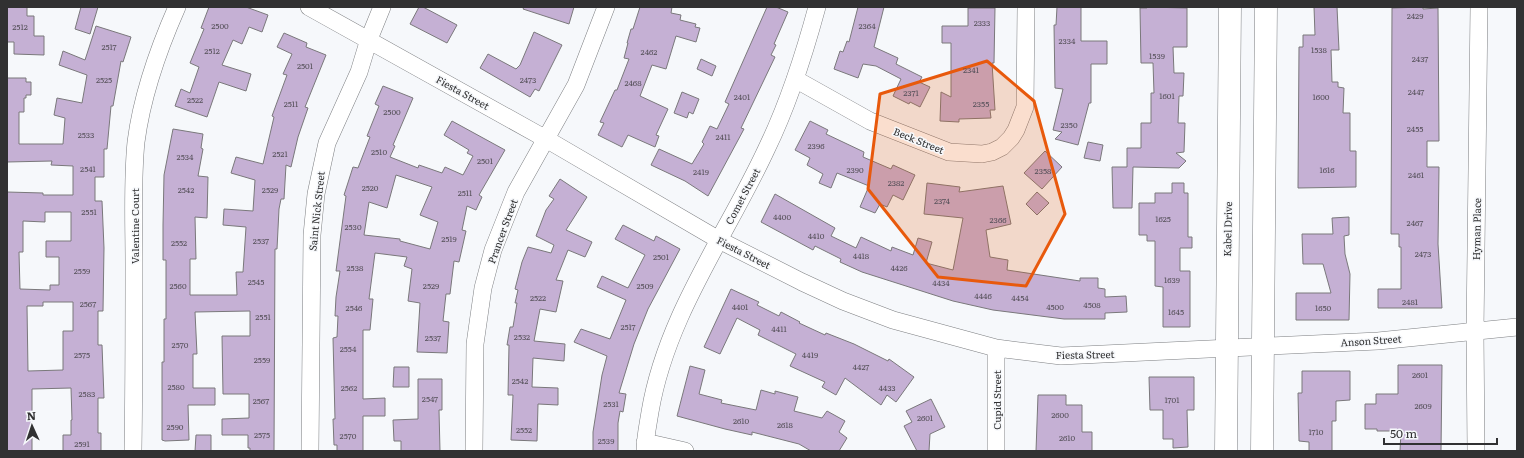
<svg xmlns="http://www.w3.org/2000/svg" width="1524" height="458" font-family="Literata,serif">
  <style>
    .building { fill: #c5b0d4; stroke: #7a787b; fill-rule: evenodd }
    .lines { fill: none; stroke-linecap: round; stroke-linejoin: round }
    .street-casing { stroke: #7d7f82; stroke-width: 18 }
    .secondary-casing { stroke: #7d7f82; stroke-width: 23 }
    .street { stroke: #fff; stroke-width: 17 }
    .secondary { stroke: #fff; stroke-width: 22 }
    .marked { fill: #e8590c; fill-opacity: 0.2; stroke: #e8590c; stroke-width: 3; stroke-linejoin: round }
    .labels { text-anchor: middle; dominant-baseline: central; stroke-width: 3; stroke-linejoin: round; paint-order: stroke }
    .number-label { font-size: 8px; fill: #56515a }
    .street-label { font-size: 10px; fill: #313132; stroke: #f6f8fb }
  </style>
  <rect width="100%" height="100%" fill="#f6f8fb"/>
  <path class="building" d="M7,7h20v9h7v20h10v19l-30,-1v-12h-7z
    M81,7h17l-8,27 -15,-5z
    M209,7h37l22,8 -6,17 -13,-5 -7,17 -9,-4 -11,25 29,9 -5,17 -27,-9 -12,35 -32,-11 6,-17 9,4 9,-26 -9,-4 14,-34 -3,-1z
    M419,7h4l34,18 -10,18 -37,-19z
    M524,7h50l-5,17 -46,-15z
    M640,7h32l-1,6 10,2 -1,5 16,4 -1,3 5,1 -4,14 -20,-6 -10,33 -14,-4 -12,31 28,13 -12,26 3,1 -4,11 -27,-12 -6,12 -24,-12 6,-12 -4,-1 15,-32h2l12,-31 -5,-1 4,-15h-1l4,-14h2z
    M767,7h9l12,5 -14,32 2,1 -5,10 4,2 -34,71 3,1 -36,67 -23,-15 -34,-16 8,-16 33,15 12,-20 -2,-2 8,-16 7,3 12,-25 -4,-2z
    M858,7h26l-10,40 24,11 -2,6 26,13 -3,5 11,5 -10,20 -10,-5 -1,2 -16,-8 8,-17 -25,-13 -13,-2 -5,14 -24,-9 6,-18 3,1 4,-11 2,1z
    M1057,7h24v34h26v23h-16v39h-2l-11,42 -23,-6 7,-7 -9,-2 10,-41 -8,-1 -1,-63h2z
    M1147,7l40,1v39h-14l1,26h10l-1,23h-4l-1,27h7l-1,29 -8,1 10,8 -7,7 -46,-1 -1,41h-19l-1,-41h15v-19h14v-25h10v-30h3l-1,-30h-12l-1,-55h7z
    M1314,7h23l2,43h-8l1,32h6v5l6,1 -1,25h7v38h6v36l-58,1 1,-141h4v-12h12z
    M1423,7v2l15,-1 1,133h-12v26h12l-1,77 4,64h-64v-19h23v-42h-2v-13h-8l1,-226z
    M968,8h27l-1,55h-2l3,47h-5l1,8 -32,1v3l-19,-1 1,-29 10,5v-54h-9v-17h26z
    M96,26l35,11 -8,25 -2,-1 -8,45h-2l-4,43h-3v28h-9v24h7l2,47 -1,63h-5v34h4l2,53h-6v35h3v18h-38v-16h8v-15h1l-1,-32 -39,1v62h-25v-259l36,1v2h30v-29l-22,-1 1,-4 -45,1v-84h19v4h5v13h-5v3h-2v14h-5v32h44l2,-26 -11,-3 3,-17 25,5 5,-28 -28,-10 4,-14 22,9zM45,212h26v29h-25v16h13v28h-9v5l-30,-1 -1,-37h4v-31l22,1zM43,302h30v29h-10v39l-35,1 -1,-65h16z
    M534,32l28,13 -23,46 -4,-2 -5,8 -50,-29 8,-14 28,15 4,-4z
    M284,33l23,10 -1,4 20,8 -21,52 3,1 -10,29 -7,30 -5,-2 -2,34h-3l-2,10 -2,40h-2l-1,202h-24v-3h-2v-13h-26v-16l27,-1v-24h-26l-1,-58h28v-25l-55,1 2,42h-4v34h22v17h-27l1,35 -24,1 -3,-1v-78h2v-43h2v-59h-3v-35l1,-50 9,-46 30,5 -2,14 2,1 -5,27 10,1 -1,41 -12,-1 1,42h-6v36h47l-1,-23h7l3,-45 -23,-2 1,-16 29,2 2,-31 -24,-7 5,-16 27,7 11,-47 -2,-1 15,-41 -4,-1 9,-20 -15,-7z
    M701,59l15,7 -4,10 -15,-7z
    M383,86l30,12 -20,47 2,1 -5,11 28,11 1,-3 23,8 3,-6 18,8 10,-19 -6,-3 2,-3 -25,-15 8,-14 53,29 -26,45 3,2 -6,13 -9,-4 -5,24 4,1 -7,31 -5,-1 -4,33h-4l-3,27 6,1 -2,31 -30,-1 3,-49 -12,-2 4,-32 -8,-3 3,-9 -32,-4 -6,46h4l-3,31h-7v69l22,-1v18h-22v35h-26v-6h-3l-1,-26h2l-2,-81 4,-1 1,-21h-3l1,-19 4,-26h-4l10,-75 -2,-1 9,-28 5,1 12,-31 -3,-1 12,-30 -4,-2zM396,175l36,12 -12,28 18,7 -8,27 -30,-8v-2l-36,-4 5,-33 18,6z
    M682,92l17,7 -6,15 -4,-2 -2,6 -13,-5z
    M810,121l18,9 -2,4 38,18 -1,5 28,12 2,-4 22,10 -12,25 -10,-5 -6,12 -7,-3 -5,9 -15,-6 9,-21 -32,-13 -6,15 -12,-5 4,-9 -16,-9 3,-7 -15,-8z
    M1088,142l15,3 -3,16 -16,-3z
    M1045,151l17,16 -20,22 -18,-16z
    M560,179l27,18 -21,33 26,12 -7,15 -17,-7 -12,30 7,1 -7,31 -16,-3 -6,32 31,3 -1,17 -31,-3 -1,29 26,1v17l-20,-1 -1,37 -26,-1 2,-45h-5l1,-50h-2l3,-18h3l4,-24h-2l3,-13 -3,-1 7,-27 6,-15 23,6 3,-8 -18,-9 10,-26 8,-11 -5,-3z
    M927,183l33,4 -1,5 44,-6 8,38 -25,6 4,27 18,3 -1,10 73,11v-3h18v10l7,1v8l21,-1 1,16 -22,1v6h-41l-71,-9 -40,-9 -91,-29 -22,-10 1,-3 -26,-13 -2,4 -52,-28 14,-28 60,34 -4,8 25,12 5,-11 30,14 1,-4 21,8 5,-17 14,4 -6,21 27,7 10,-52 -39,-4z
    M1172,183h12v10h4v44h4v11h-12v23h10v56h-27v-40l-8,-1v-45h-8v-6h-8v-32h16v-10h17z
    M1037,192l12,11 -12,12 -11,-11z
    M1349,217v18l-5,1 1,18 5,20 -1,46h-53v-27h35l-8,-29h-20l-1,-30h31l-1,-16z
    M623,225l31,16 2,-5 24,13 -32,60 -14,35 -15,49 7,1 -3,18 -3,-1 -2,12v28h-25v-19l9,-57 5,-19 -33,-14 7,-13 29,10 16,-39 -29,-13 5,-11 26,12 17,-33 -30,-16z
    M731,289l28,13 -2,3 22,11 2,-4 19,10 -1,1 26,12 1,-2 28,11 34,17 1,-2 25,18 -18,25 -9,-7 -6,10 -36,-27 -9,17 -14,-8 3,-5 -35,-16 6,-12 -38,-19 2,-5 -23,-12 -17,36 -16,-7z
    M1398,365h44l-1,86h-41l1,-20h-24v-2h-12v-25h11v-10h22z
    M690,366l15,4 -6,24 23,6 -1,3 35,7 5,-20 14,4v-3l23,6 -4,14 28,7 5,-7 18,10 -6,11 8,6 -8,13h-28l-12,-7 -47,-12v3l-27,-6 -48,-13z
    M394,367h15v20h-16z
    M1302,371h48v29l-14,1v20h-4v30h-23v-9l-10,-1 -1,-48h4z
    M1149,377h45v33h-7l1,37 -15,1v-9h-10v-29h-13z
    M418,379h24v31h-3l1,41h-39v-10h-7l-1,-21 25,-1z
    M1038,395h28v10h16v27h10v19h-56z
    M931,399l14,28 -15,7 -1,17h-12l-13,-25 8,-4 -6,-11z
    M196,435h15v16h-16z"/>
  <g class="lines">
    <g class="street-casing">
      <path id="street" d="M309,7l237,132 173,101 83,42 41,19 50,19 103,28 65,8 317,-15 139,-14
        M795,79l75,42 79,31 33,2 10,-2 10,-5 9,-9 5,-8 9,-23 1,-100
        M645,442l40,9
        M133,451c1,-63 1,-125 1,-188 0,-40 -2,-81 2,-121 6,-47 22,-92 41,-135
        M310,451l2,-216 4,-41 11,-51 32,-71 10,-33 13,-32
        M474,451l1,-107 8,-56 10,-38 23,-58 60,-107 30,-78
        M645,451c0,-13 3,-26 5,-39 16,-96 76,-176 116,-262 22,-45 38,-95 51,-143
        M996,451v-103
        M1476,451l-1,-120 4,-324"/>
    </g>
    <g class="secondary-casing">
      <path id="secondary" d="M1226,451l4,-444
        M1262,451l4,-444"/>
    </g>
    <use href="#street" class="street"/>
    <use href="#secondary" class="secondary"/>
  </g>
  <path class="marked" d="M987,61l47,40 31,113 -39,72 -88,-9 -70,-88 12,-95z"/>
  <g class="labels">
    <g class="number-label">
      <text x="1415" y="15">2429</text>
      <text x="982" y="22">2333</text>
      <text x="220" y="25">2500</text>
      <text x="867" y="25">2364</text>
      <text x="20" y="26">2512</text>
      <text x="1067" y="40">2334</text>
      <text x="109" y="46">2517</text>
      <text x="1319" y="49">1538</text>
      <text x="212" y="50">2512</text>
      <text x="649" y="51">2462</text>
      <text x="1157" y="55">1539</text>
      <text x="1420" y="58">2437</text>
      <text x="305" y="65">2501</text>
      <text x="971" y="69">2341</text>
      <text x="104" y="79">2525</text>
      <text x="528" y="79">2473</text>
      <text x="633" y="82">2468</text>
      <text x="1416" y="91">2447</text>
      <text x="911" y="92">2371</text>
      <text x="1167" y="95">1601</text>
      <text x="742" y="96">2401</text>
      <text x="1321" y="96">1600</text>
      <text x="195" y="99">2522</text>
      <text x="291" y="103">2511</text>
      <text x="981" y="103">2355</text>
      <text x="392" y="111">2500</text>
      <text x="1069" y="124">2350</text>
      <text x="1415" y="128">2455</text>
      <text x="86" y="134">2533</text>
      <text x="723" y="136">2411</text>
      <text x="816" y="145">2396</text>
      <text x="379" y="151">2510</text>
      <text x="280" y="153">2521</text>
      <text x="185" y="156">2534</text>
      <text x="485" y="160">2501</text>
      <text x="88" y="168">2541</text>
      <text x="855" y="169">2390</text>
      <text x="1327" y="169">1616</text>
      <text x="1043" y="170">2358</text>
      <text x="701" y="171">2419</text>
      <text x="1416" y="174">2461</text>
      <text x="896" y="182">2382</text>
      <text x="370" y="187">2520</text>
      <text x="186" y="189">2542</text>
      <text x="270" y="189">2529</text>
      <text x="465" y="192">2511</text>
      <text x="942" y="200">2374</text>
      <text x="89" y="211">2551</text>
      <text x="782" y="216">4400</text>
      <text x="1163" y="218">1625</text>
      <text x="998" y="219">2366</text>
      <text x="1415" y="222">2467</text>
      <text x="353" y="226">2530</text>
      <text x="816" y="235">4410</text>
      <text x="449" y="238">2519</text>
      <text x="261" y="240">2537</text>
      <text x="179" y="242">2552</text>
      <text x="1423" y="253">2473</text>
      <text x="861" y="255">4418</text>
      <text x="661" y="256">2501</text>
      <text x="355" y="267">2538</text>
      <text x="899" y="267">4426</text>
      <text x="82" y="270">2559</text>
      <text x="1172" y="279">1639</text>
      <text x="256" y="281">2545</text>
      <text x="941" y="282">4434</text>
      <text x="178" y="285">2560</text>
      <text x="431" y="285">2529</text>
      <text x="645" y="285">2509</text>
      <text x="983" y="295">4446</text>
      <text x="538" y="297">2522</text>
      <text x="1020" y="297">4454</text>
      <text x="1410" y="301">2481</text>
      <text x="88" y="303">2567</text>
      <text x="1092" y="304">4508</text>
      <text x="740" y="306">4401</text>
      <text x="1055" y="306">4500</text>
      <text x="354" y="307">2546</text>
      <text x="1323" y="307">1650</text>
      <text x="1176" y="311">1645</text>
      <text x="263" y="316">2551</text>
      <text x="628" y="326">2517</text>
      <text x="779" y="328">4411</text>
      <text x="522" y="336">2532</text>
      <text x="433" y="337">2537</text>
      <text x="180" y="344">2570</text>
      <text x="348" y="348">2554</text>
      <text x="82" y="354">2575</text>
      <text x="810" y="354">4419</text>
      <text x="262" y="359">2559</text>
      <text x="861" y="366">4427</text>
      <text x="1420" y="374">2601</text>
      <text x="520" y="380">2542</text>
      <text x="176" y="386">2580</text>
      <text x="349" y="387">2562</text>
      <text x="887" y="387">4433</text>
      <text x="87" y="393">2583</text>
      <text x="430" y="398">2547</text>
      <text x="1172" y="399">1701</text>
      <text x="261" y="400">2567</text>
      <text x="611" y="403">2531</text>
      <text x="1423" y="405">2609</text>
      <text x="1060" y="414">2600</text>
      <text x="925" y="417">2601</text>
      <text x="741" y="420">2610</text>
      <text x="785" y="424">2618</text>
      <text x="175" y="426">2590</text>
      <text x="524" y="429">2552</text>
      <text x="1316" y="431">1710</text>
      <text x="262" y="434">2575</text>
      <text x="348" y="435">2570</text>
      <text x="1067" y="437">2610</text>
      <text x="606" y="440">2539</text>
      <text x="82" y="443">2591</text>
    </g>
    <g class="street-label">
      <text transform="translate(463 92) rotate(29)">Fiesta Street</text>
      <text transform="translate(919 140) rotate(22)">Beck Street</text>
      <text transform="translate(742 196) rotate(-62)">Comet Street</text>
      <text transform="translate(316 211) rotate(-84)">Saint Nick Street</text>
      <text transform="translate(134 226) rotate(-90)">Valentine Court</text>
      <text transform="translate(1227 229) rotate(-89)">Kabel Drive</text>
      <text transform="translate(1476 229) rotate(-89)">Hyman Place</text>
      <text transform="translate(502 231) rotate(-70)">Prancer Street</text>
      <text transform="translate(744 252) rotate(27)">Fiesta Street</text>
      <text transform="translate(1371 340) rotate(-4)">Anson Street</text>
      <text transform="translate(1085 354) rotate(-1)">Fiesta Street</text>
      <text transform="translate(996 400) rotate(-90)">Cupid Street</text>
    </g>
  </g>
  <rect width="1524" height="458" fill="none" stroke="#313132" stroke-width="16"/>
  <g transform="translate(32 426) rotate(357)" stroke="#f6f8fb" stroke-width="3" paint-order="stroke">
  <path d="M0-3L7 15L0 10L-7 15Z" fill="#313132"/>
  <text y="-6" font-size="11" font-weight="bold" text-anchor="middle" fill="#313132">N</text>
  </g>
  <path d="M1384 438v6h113v-6" fill="none" stroke="#313132" stroke-width="2"/>
  <text x="1390" y="438" font-size="12" fill="#313132" stroke="#f6f8fb" stroke-width="3" paint-order="stroke">50 m</text>
</svg>
